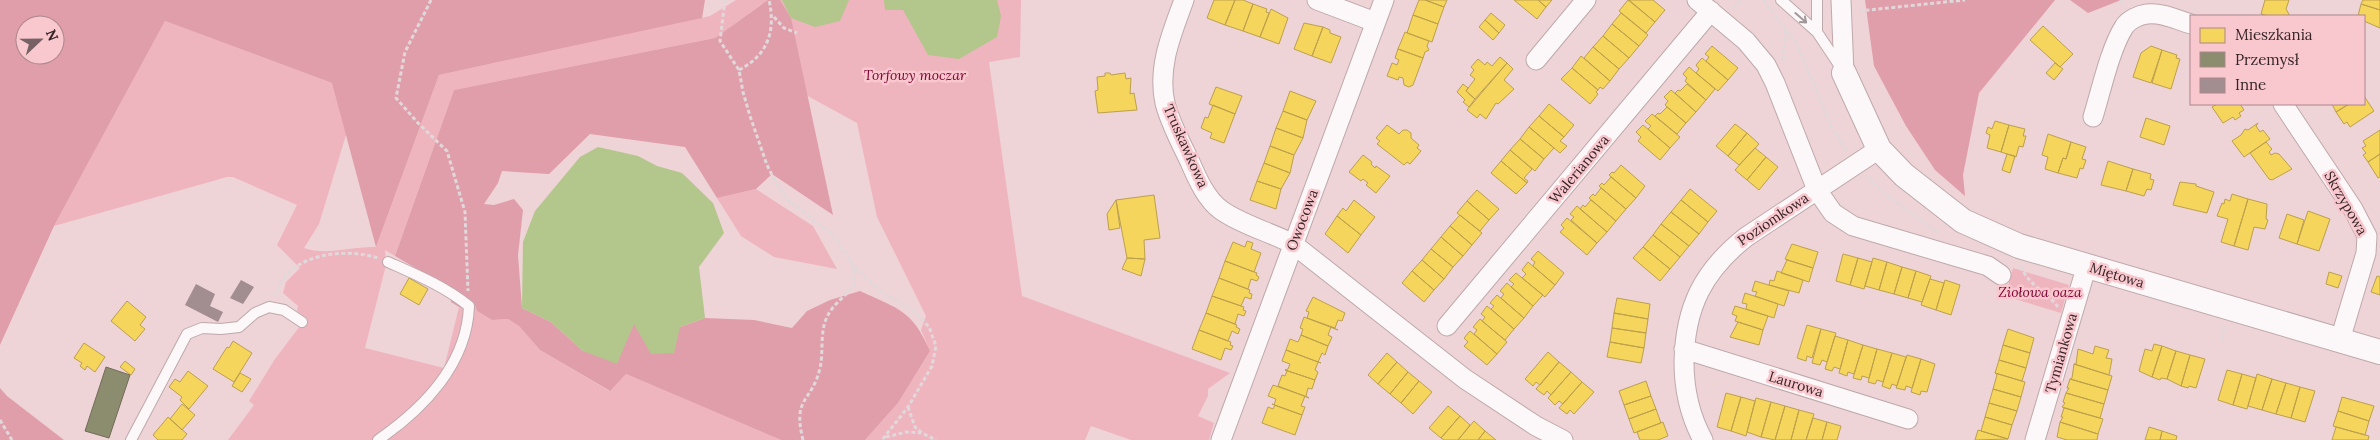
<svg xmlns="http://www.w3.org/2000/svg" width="2380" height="440" font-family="Lora,serif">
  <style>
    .green { fill: #efb5bf }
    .forest { fill: #e09eaa; fill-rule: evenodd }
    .water { fill: #b3c68b }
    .homes { fill: #f6d55c; stroke: #bca04c }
    .industry { fill: #8c8c6e; stroke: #726c58 }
    .building { fill: #a28e91 }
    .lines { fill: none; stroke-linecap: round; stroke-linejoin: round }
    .service-casing { stroke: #bea9ac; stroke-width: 12 }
    .minor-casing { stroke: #bea9ac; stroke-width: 21 }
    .tertiary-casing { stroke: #bea9ac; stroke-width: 26 }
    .path { stroke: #e0d8da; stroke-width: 3; stroke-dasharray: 4 2.5; stroke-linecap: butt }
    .service { stroke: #fcf8f9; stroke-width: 10 }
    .minor { stroke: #fcf8f9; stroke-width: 19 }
    .tertiary { stroke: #fcf8f9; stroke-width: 24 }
    .oneway { stroke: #a2989a }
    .labels { text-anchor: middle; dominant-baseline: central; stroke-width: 5; stroke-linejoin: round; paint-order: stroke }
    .park-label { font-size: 14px; font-style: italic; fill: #810334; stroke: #f9c8cf }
    .street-label { font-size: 14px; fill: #352326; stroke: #f9c8cf }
  </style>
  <rect width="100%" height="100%" fill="#eed3d7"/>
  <path class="green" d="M736,0h285l-1,57 -31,5 33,234 208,77 -22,16v7l-10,20 16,7 -5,17h-78l-40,-14 -6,14h-220l33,-37 32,-52 -9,-21 5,-14 -49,-99 -20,-94 -62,-34 -33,-85 -47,34 -261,52 -59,166 -10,-6 1,15 -21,83 79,20 15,-61 15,-4 3,8 15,9 16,-1 11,7 21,24 69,41 17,-17 155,66h-553l26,-35 -5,-4 26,-42 31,-41 -9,-7 1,-5 -15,-13 3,-11 14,-14 -23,-23 20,-40 -64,-28h-6l-173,49 111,-205 167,62 21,29 -34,112 -15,24c22,8 49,-2 72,-1l63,-172 271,-59z
    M756,189l57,37 24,43 -63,-12 -33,-21 -24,-38z
    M2013,268l56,17 -8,28 -56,-17z"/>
  <path class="forest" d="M0,0h705l-3,18 -263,57 -63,172 -44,-164 -167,-62 -111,205 -54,119zM25,25h30v30h-30z
    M768,0h12l11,18 42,197 -61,-41 -16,15 -39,9 -32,-51 -95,-13 -41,40 -47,-3 -4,12 -14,21 10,1 20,-6 9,11 -5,45 4,53 29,14 32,29 51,-27 46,3 25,-9 49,2 38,8 15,-17 23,-11 30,-9c39,18 52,19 70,60l-32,52 -33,37h-84l-155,-66 -16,17 -70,-41 -21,-24 -11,-7 -16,1 -15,-9 -3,-8 -15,4 -8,-5v-13l-56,-33 59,-166 261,-52z
    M1865,0h190l-76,93 -16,82 2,21 -30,-26 -29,-44 -32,-60z
    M2070,0h51l-33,13z
    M0,388l7,8 57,44h-64z"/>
  <path class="water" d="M782,0h67l-9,21 -25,6 -24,-9z
    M884,0h113l4,16 -4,21 -38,22 -31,-4 -25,-45h-18z
    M598,147l40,9 19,10 25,7 31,30 11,30 -25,34 6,51 -25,9 -6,26 -23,1 -17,-30 -17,40 -34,-13 -32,-29 -29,-14 1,-66 12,-31 45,-54z"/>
  <path class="homes" d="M1214,0h21l-10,25 -18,-7z
    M1235,0h8l10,4 -10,27 -18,-6z
    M1419,0h6l19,7 -6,17 -25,-9z
    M1425,0h22l-3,7z
    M1514,0h24l8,7 -9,12z
    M1538,0h14l-6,7z
    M1628,0l27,22 -9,11 -27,-22z
    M1629,0h24l12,10 -10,12z
    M2265,0h24l-3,9 4,7h-22l-7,-2z
    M2363,0h17v10l-19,-6z
    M1253,4l14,5 -1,3 3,1 -9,24 -17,-6z
    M2361,4l19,6v18l-16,-7v-5h-6z
    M1271,9l17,9 -9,26 -19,-7z
    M1491,13l14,12 -6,8 -14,-13z
    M1621,13l27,22 -9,11 -27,-22z
    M1413,15l25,9 -6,18 -25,-9z
    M1485,20l14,13 -6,7 -14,-13z
    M1304,23l19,4 -11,29 -18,-7z
    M1612,24l27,22 -10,12 -26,-22z
    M2043,26l30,28 -13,13 -30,-27z
    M1323,27l7,3v3l11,4 -10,26 -19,-7z
    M1405,32l24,9 -2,5 2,4 -4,2 -2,6 -25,-9z
    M1603,36l26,22 -10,11 -26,-22z
    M1712,46l26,22 -10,12 -22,-19 3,-4 -4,-3z
    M2151,46l11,4 -11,33 -18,-6 8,-24z
    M1593,47l26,22 -9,12 -26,-23z
    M1398,49l25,9 -10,27 -4,2 -5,-2 -1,-7 -4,-1 -1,3 -11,-4 5,-13 5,2 2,-5 -4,-2z
    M2162,50l15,5 -1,3 4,1 -9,30 -19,-6z
    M1581,56l29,25 -7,8 -3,-2 -2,3 -26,-22z
    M1500,57l7,6 -33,37 1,-1 -9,-8 9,-12 -5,-4 4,-5 -3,-3 7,-8 7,6 2,-3 5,4z
    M1702,58l26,22 -10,11 -22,-18 3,-4 -3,-4z
    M1507,63l6,6 -9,11 10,9 -16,15 -2,-1 -10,16 -6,-5 -3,4 -10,-8z
    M2055,63l8,6 -9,11 -8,-7z
    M1689,67l26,22 -9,11 -21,-19 2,-3 -4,-4z
    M1572,68l26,22 -2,2 2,2 -8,10 -29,-25z
    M1105,73h5l1,2 14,-2 1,6 5,-1 -1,16 4,-1 3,17 -39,3 -3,-22 3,-1 -1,-13 8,-1z
    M1463,84l5,4 -2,3 9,8 -6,8 -6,-5 2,-2 -8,-8z
    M1687,84l19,16 -10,12 -21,-19 3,-3 2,1z
    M1216,87l26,9 -7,18 -26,-10z
    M1671,90l25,22 -10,11 -21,-18 3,-4 -4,-4z
    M1290,91l26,10 -9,19 -24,-9z
    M2364,96l10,15 -24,16 -3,-5 -3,2 -8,-12 13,-8h15z
    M1549,104l25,21 -10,12 -25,-21z
    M2217,104h23l4,6 -5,3 2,3 -6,4 -2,-3 -10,6 -11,-16z
    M2332,104h17l-13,8z
    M1213,105l22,9 -11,29 -14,-5 2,-5 -11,-5 4,-11 3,1z
    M1667,107l19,16 -9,11 -22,-18 3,-3 2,1z
    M1283,111l24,9 -4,18 -27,-10z
    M1652,114l28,23 -10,11 -22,-19 3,-3 -6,-5z
    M1539,116l25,21 -4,4 7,5 -7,7 -31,-26z
    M2146,118l24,8 -6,19 -24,-8z
    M1995,121l14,4 -8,27 -14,-4 3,-13 -4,-2 2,-6 4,2z
    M2258,123l-2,3 4,6 3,-2 7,9 -26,18 -12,-16 9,-6 4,-6 3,1z
    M1735,124l12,9 -19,23 -12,-10z
    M1387,125l12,9 4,-4h4l4,3v5l8,7 -2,3 4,3 -11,13 -3,-2 -3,3 -27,-21 3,-3 -4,-3z
    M1643,125l27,23 -10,12 -22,-19 3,-4 -5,-5z
    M2009,125l16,4 -2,7h3l-3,11 -4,-1 -3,11 -15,-5z
    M1529,127l25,21 -10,11 -24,-20z
    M1276,128l27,10 -9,17 -24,-9z
    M2380,130v24l-12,8 -5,-7 3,-2 -4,-5 4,-2 -3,-5z
    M1747,133l12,11 -20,21 -11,-9z
    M2048,134l23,8 -5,17 -3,-1 -5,15 -13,-4 3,-12 -6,-2z
    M1520,139l24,20 -9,12 -25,-21z
    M2071,142l15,5 -4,12 4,1 -3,9 -3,-1 -3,10 -19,-5 5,-15 3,1z
    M2266,142l6,7 -3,3 2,3 4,-2 4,1 13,15 -20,11 -3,-1 -19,-26z
    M1270,146l24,9 -4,18 -26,-10z
    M1755,148l11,9 -19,23 -12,-10z
    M1510,150l22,19 -8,9 4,3 -1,2 -26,-22z
    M2007,154l8,2 -5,17 -8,-3z
    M2380,154v23l-2,1 -10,-16z
    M1363,155l9,7 -1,2 4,4 1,-2 14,10 -14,17 -10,-8 2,-2 -5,-4 -2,2 -12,-9z
    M1766,157l12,10 -19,23 -12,-10z
    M1501,161l26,22 -11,11 -25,-21z
    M2108,161l25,8 -7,22 -25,-6z
    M1264,163l26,10 -9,16 -24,-8z
    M1621,165l24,21 -9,12 -27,-23 3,-3 2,1z
    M2133,169l18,5 -1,5 4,1 -3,10 -4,-1 -3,7 -18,-5z
    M1611,177l25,21 -10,11 -27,-23 3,-3 2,2z
    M1257,181l24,8 -5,20 -26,-9z
    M2180,182l16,2v2l18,6 -7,21 -34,-8z
    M1601,188l25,21 -10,12 -27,-23 4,-4 2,2z
    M1690,189l27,22 -9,11 -27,-22z
    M1477,190l22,19 -10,11 -22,-19z
    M2232,194l16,5 -14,47 -13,-4 7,-23 -11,-3 5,-13 2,1 1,-5 5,2z
    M1154,195l6,43 -16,2 1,19 -18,-1 -11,-58z
    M2248,199l19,5 -1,15 2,1 -3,9 -11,-2 -6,23 -14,-4z
    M1116,200l4,28 -11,2 -2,-16z
    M1354,200l21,17 -14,18 -24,-19 6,-8 3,3z
    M1591,200l25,21 -9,11 -27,-23 3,-4 2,2z
    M1681,200l27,22 -9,12 -28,-22z
    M1467,201l22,19 -9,11 -23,-18z
    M1577,206l30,26 -10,11 -26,-23 3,-3 -4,-3z
    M2308,211l22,8 -11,32 -22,-7z
    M1671,212l28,22 -10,12 -28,-22z
    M2287,214l17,6 -7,24 -18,-6z
    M1460,215l22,18 -10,12 -22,-19z
    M1337,216l24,19 -13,18 -23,-19z
    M1567,218l30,25 -10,12 -27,-23 4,-4 -3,-3z
    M1661,224l28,22 -9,11 -27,-22z
    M1450,226l22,19 -9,11 -22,-19z
    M1653,235l27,22 -10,12 -27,-22z
    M1441,237l22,19 -10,11 -22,-18z
    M1247,241l6,2 -2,6 10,4 -7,19 -29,-11 8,-19 12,5z
    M1792,244l26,8 -5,16 -28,-9z
    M1643,247l27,22 -10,12 -27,-23z
    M1431,249l22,18 -9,12 -22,-19z
    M1538,251l26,22 -9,12 -22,-19 2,-4 -4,-3z
    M1843,254l15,4 -8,27 -14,-4z
    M1127,258l18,1 -4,17 -19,-7z
    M1858,258l14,4 -8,27 -14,-4z
    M1873,258l14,4 -8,28 -14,-4z
    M1422,260l22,19 -10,11 -22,-19z
    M1787,260l26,8 -4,14 -28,-9z
    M1225,261l32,12 -1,2 3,2 -2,4 -6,-2 -3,10 -29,-11z
    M1528,262l27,23 -10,12 -23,-19 4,-4 -4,-4z
    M1887,262l15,5 -8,27 -15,-4z
    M1902,267l14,4 -8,27 -14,-4z
    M1412,271l22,19 -10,12 -22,-19z
    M1777,271l26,9 -4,13 -30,-8 1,-5 4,1z
    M1916,271l15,5 -9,26 -14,-4z
    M2329,272l13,4 -4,12 -12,-4z
    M1516,273l27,22 -10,11 -22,-19 3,-3 -5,-4z
    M2377,276l3,1v18l-9,-3z
    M409,278l19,11 -9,16 -19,-11z
    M1219,278l31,12 -1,3 3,1 -1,5 -6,-2 -4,9 -29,-10z
    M1930,279l14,4 -8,27 -15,-5z
    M1945,280l15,5 -9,30 -15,-5z
    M1755,281l34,10 -5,15 -29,-10 2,-4 -5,-1z
    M1507,283l26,23 -9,12 -23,-20 3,-4 -4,-3z
    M1745,293l33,11 -4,14 -28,-9 1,-5 -5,-1z
    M1497,295l27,23 -10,11 -23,-20 3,-3 -4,-3z
    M1212,296l32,11 -1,3 3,1 -2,5 -6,-2 -3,10 -29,-11z
    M1313,297l32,16 -3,8 -4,-1 -3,8 -28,-10 2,-6 -3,-1z
    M1617,298l33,6 -2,15 -34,-6z
    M127,301l19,16 -6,8 5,4 -10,12 -24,-20z
    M1487,306l27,23 -9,11 -23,-19 3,-4 -4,-3z
    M1735,306l33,10 -5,14 -28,-9 2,-5 -5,-2z
    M1206,313l31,12 -1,2 4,2 -2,5 -6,-3 -4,10 -29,-11z
    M1614,313l34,6 -2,14 -34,-5z
    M1304,317l34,13 -7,-3 -3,8 4,2 -4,9 -27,-11 2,-6 -3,-1z
    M1480,319l27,23 -10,12 -23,-20 3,-4 -4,-3z
    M1738,322l25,8 -4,15 -29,-8z
    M1807,325l14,4 -9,29 -5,-2 -1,5 -9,-3z
    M1612,328l34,5 -2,15 -34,-6z
    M1821,329l15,4 -9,29 -5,-2 -2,5 -8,-2z
    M2008,329l26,9 -4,15 -27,-8z
    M1199,330l32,12 -1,3 3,1 -2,4 -6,-2 -4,12 -29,-11z
    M1470,331l27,23 -10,11 -23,-19 4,-4 -4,-4z
    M1301,335l27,11 -3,9 -3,-2 -4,9 -32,-12 4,-11 8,3z
    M1835,336l13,4 -8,29 -6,-2 -2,4 -7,-2z
    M1848,340l15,5 -9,29 -6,-2 -1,4 -8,-3z
    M233,341l19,12 -18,29 -21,-13 14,-22 2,1z
    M1610,342l34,6 -3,15 -34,-6z
    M84,343l21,14 -10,15 -8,-6 -2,4 -5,-4 2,-3 -8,-5z
    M2154,344l8,2 -10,31 -13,-6 6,-22 7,2z
    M1863,345l14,4 -8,29 -7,-2 -1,4 -8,-2z
    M2003,345l27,8 -4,15 -27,-8z
    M2095,346l14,4 -3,8 6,1 -3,16 -35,-11h2l2,-15 15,5z
    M2162,346l14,5 -9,28 -6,-1 -1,2 -8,-3z
    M1877,349l15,4 -9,29 -6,-2 -2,4 -7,-2z
    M1286,350l35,13 -3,-1 -3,8 3,2 -3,8 -30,-10 3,-1 2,-5 -8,-3z
    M2176,351l14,4 -9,31 -14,-7z
    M1548,352l11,10 -19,23 -4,-3 -3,4 -8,-7z
    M1387,353l10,9 -19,22 -10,-9z
    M1892,353l14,4 -9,29 -5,-2 -2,5 -8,-3z
    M1907,355l14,4 -9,29 -6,-2 -1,4 -9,-2z
    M2190,355l15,4 -9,29 -7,-2 -1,2 -7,-2z
    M1921,359l14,5 -8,28 -6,-1 -1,4 -9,-3z
    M1999,360l27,8 -4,13 -27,-8z
    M125,361l10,8 -4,6 -11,-8z
    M1397,362l11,10 -18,22 -12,-10z
    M1559,362l12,10 -20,23 -4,-4 -3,4 -8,-6z
    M2074,364l38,12 -4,14 -38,-11 2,-1z
    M1285,370l30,10 -3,9 -4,-1 -2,8 3,2 -31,-12 4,-11 3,1 2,-5z
    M2227,370l15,4 -9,31 -15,-5z
    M188,371l20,15 -19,23 -9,-9 2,-3 -13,-10 6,-8 5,3z
    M1408,372l11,9 -18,22 -11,-9z
    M1571,372l11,10 -19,22 -4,-3 -4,4 -7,-7z
    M240,373l11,6 -9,13 -10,-6z
    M1995,373l30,9 -4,15 -28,-8 4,-14z
    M2242,374l14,4 -9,31 -14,-4z
    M2257,374l15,5 -10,31 -14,-4z
    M2070,379l38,11 -4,14 -38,-11 3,-5h-2z
    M2272,379l14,4 -10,31 -14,-4z
    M1419,381l13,11 -19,22 -12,-11z
    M1646,381l5,15 -27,9 -5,-14z
    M1582,382l12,10 -20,22 -4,-4 -3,4 -8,-6z
    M2286,383l14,4 -9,31 -15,-4z
    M1273,385l32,11 -4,10 4,1 -3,8 -28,-10 2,-6 -8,-3z
    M2300,387l15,4 -10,31 -14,-4z
    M1993,389l28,8 -4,14 -28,-8z
    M1726,393l15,4 -10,34 -14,-4z
    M2066,393l38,11 -4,14 -38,-11 3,-4 -2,-1z
    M1651,396l5,13 -27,10 -5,-14z
    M1741,397l14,4 -9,35 -15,-5z
    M2342,397l32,9 -5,15 -31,-10z
    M1756,398l15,4 -10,35 -14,-5z
    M1771,402l14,4 -10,34 -14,-3z
    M1989,403l28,8 -5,14 -27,-8z
    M182,404l13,11 -13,15 -12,-11z
    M1272,404l30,11 -7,20 -33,-12 6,-16 5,2 2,-4z
    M1448,406l12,10 -19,22 -12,-10z
    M1785,406l14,4 -8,30h-16z
    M2064,408l39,11 -5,15 -38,-12 3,-5h-2z
    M1656,409l5,14 -27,10 -5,-14z
    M1799,410l15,4 -8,26h-15z
    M2338,411l31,10 -4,14 -32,-9z
    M1460,416l10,9 -12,15h-14l-3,-2z
    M168,417l19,17 -5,6h-24l-5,-5z
    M1985,417l27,8 -4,14 -27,-8z
    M1813,418l14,4 -5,18h-16z
    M1474,421l11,10 -7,9h-20z
    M1663,422l5,14 -10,4h-18l-3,-8z
    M1827,422l14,4 -4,14h-15z
    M2060,422l38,12 -1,6h-30l-10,-3z
    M2149,427l13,4 -2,9h-15z
    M2336,427l33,9 -1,4h-36z
    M1978,430l3,1 27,8 -33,1z
    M1485,431l11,9h-18z
    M2162,431l15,5 -1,4h-16z"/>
  <path class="industry" d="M106,367l24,8 -21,63 -24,-7z"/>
  <path class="building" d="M241,280l13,7 -11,17 -13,-6z
    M196,284l19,10 -5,12 13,6 -5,10 -33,-17z"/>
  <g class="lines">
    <g class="service-casing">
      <path id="service" d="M1781,0l36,32 24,36
        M1817,0v32
        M131,440l56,-106 15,-6 19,1 18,-2 16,-14 14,-6 15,3 18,12
        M378,440c45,-31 89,-76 91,-134 -25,-20 -52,-31 -81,-44"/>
    </g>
    <g class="minor-casing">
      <path id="minor" d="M1184,0c-12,33 -27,67 -19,103 5,20 16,40 25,59 7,16 16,37 31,48 21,15 49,22 72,34l172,135 71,47 27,14
        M1317,0l58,22
        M1697,0l49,41 20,24 9,18 42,107 16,23 20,13 135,40 13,9
        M1841,0l3,73
        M1536,60l50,-60
        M2283,104l70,105 14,27 -1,17 -26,87
        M2093,117c8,-26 17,-68 31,-90 4,-7 15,-12 23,-13 15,-2 30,6 44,10
        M1447,326l264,-315
        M1684,349l224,70
        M1221,440l163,-440
        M1703,440c-13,-24 -19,-50 -19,-78 1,-55 19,-91 62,-125l133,-88
        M2035,440l52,-175"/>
    </g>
    <g class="tertiary-casing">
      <path id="tertiary" d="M1844,73l35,76 25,26 59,46 56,25 361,106"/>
    </g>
    <path class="path" d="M431,0l-26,52 -9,46 22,25 29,28 18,61 3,79
      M725,0l-5,41 19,29 4,22 7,24 17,49 9,18 11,16 47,37 19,29 27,26 34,20 15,16 7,19 -4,20 -24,41 -26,33
      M1763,0l34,44 34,82 16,25
      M2120,0l5,6
      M1733,8l9,-8
      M1859,11l106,-11
      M774,17l10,11 13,5
      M1783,60l3,-32
      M739,70c29,-15 37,-39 30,-70
      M1868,177l17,17 52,38
      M2021,266c6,18 26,26 37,41
      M275,296c3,-6 6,-15 11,-21 22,-23 63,-26 92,-17
      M2222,340l2,-14
      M908,407l7,20 7,6 14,7
      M0,420l12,20
      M886,437l20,-5 15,1
      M803,440c-11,-44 9,-37 17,-72 4,-16 -1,-37 8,-53 5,-10 18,-20 26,-29l-1,-20"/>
    <use href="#service" class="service"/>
    <use href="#minor" class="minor"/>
    <use href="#tertiary" class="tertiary"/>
  </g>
  <defs><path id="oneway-shaft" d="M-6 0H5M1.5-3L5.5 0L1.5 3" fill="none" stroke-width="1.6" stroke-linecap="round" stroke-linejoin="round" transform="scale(1.25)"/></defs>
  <use class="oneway" href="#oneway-shaft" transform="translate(1801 18) rotate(41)"/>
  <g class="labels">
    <g class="park-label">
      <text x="915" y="75">Torfowy moczar</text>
      <text x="2040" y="292">Ziołowa oaza</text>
    </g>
    <g class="street-label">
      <text transform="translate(1186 146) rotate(66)">Truskawkowa</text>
      <text transform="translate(1579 169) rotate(-50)">Walerianowa</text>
      <text transform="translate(2346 203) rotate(60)">Skrzypowa</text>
      <text transform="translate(1773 219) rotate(-34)">Poziomkowa</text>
      <text transform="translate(1302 220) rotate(-69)">Owocowa</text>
      <text transform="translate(2117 275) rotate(17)">Miętowa</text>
      <text transform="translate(2061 353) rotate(-74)">Tymiankowa</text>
      <text transform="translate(1796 384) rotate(17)">Laurowa</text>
    </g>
  </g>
  <rect x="2190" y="15" width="175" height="90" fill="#f9c8cf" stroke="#ab868b"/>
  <rect x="2200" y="28" width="25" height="15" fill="#f6d55c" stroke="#ab868b"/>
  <text x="2235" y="40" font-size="15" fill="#352326">Mieszkania</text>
  <rect x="2200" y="52" width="25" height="15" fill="#8c8c6e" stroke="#ab868b"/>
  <text x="2235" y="65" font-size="15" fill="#352326">Przemysł</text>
  <rect x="2200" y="78" width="25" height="15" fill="#a28e91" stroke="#ab868b"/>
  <text x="2235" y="90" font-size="15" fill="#352326">Inne</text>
  <g transform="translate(40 40) rotate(68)"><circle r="24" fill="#f9c8cf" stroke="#ab868b"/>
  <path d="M0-4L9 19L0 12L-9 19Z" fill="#766164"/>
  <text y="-8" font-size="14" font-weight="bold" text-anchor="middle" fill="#352326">N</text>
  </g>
</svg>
